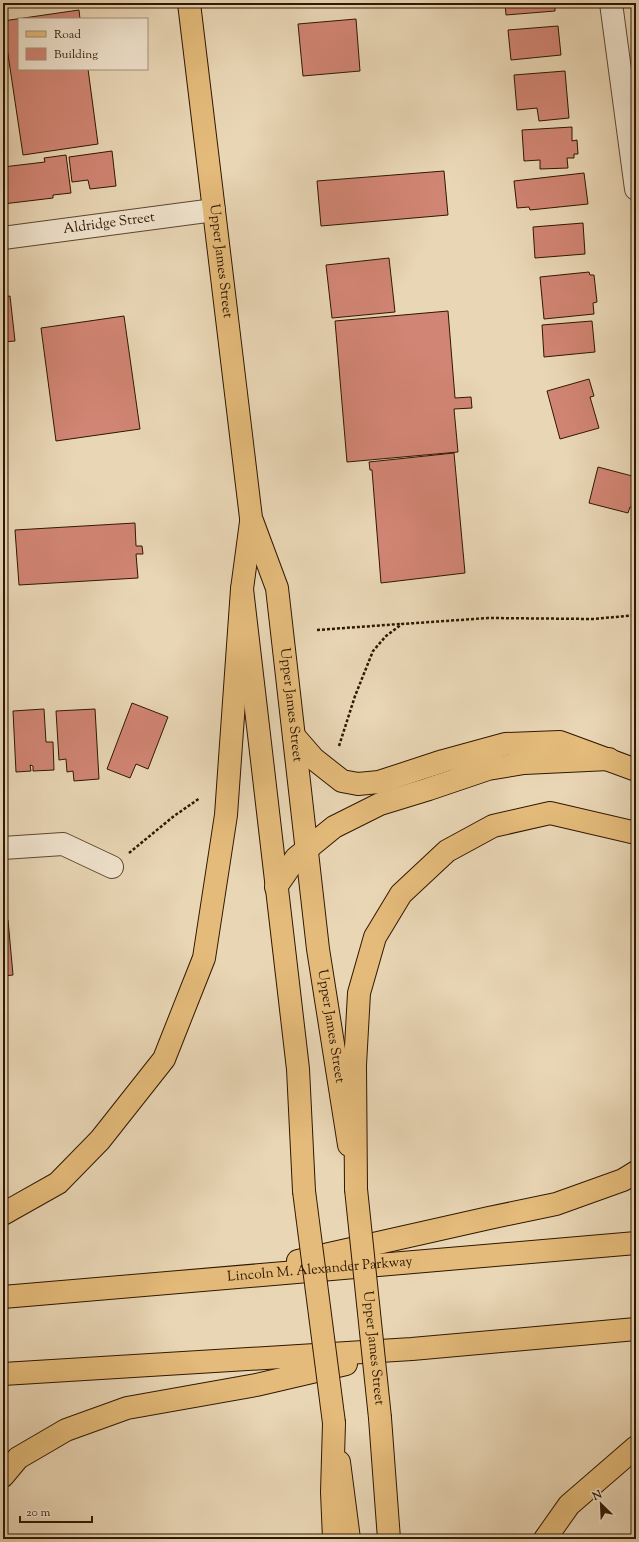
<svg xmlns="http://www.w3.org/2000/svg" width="639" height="1542" font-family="'Sorts Mill Goudy',serif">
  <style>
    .building { fill: #d18574; stroke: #2f1700 }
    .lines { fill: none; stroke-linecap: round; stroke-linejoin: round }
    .minor-casing { stroke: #5e472d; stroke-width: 24 }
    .primary-casing { stroke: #2f1700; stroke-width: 24 }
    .motorway-casing { stroke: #2f1700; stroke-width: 24 }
    .path { stroke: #2f1700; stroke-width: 2.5; stroke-dasharray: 3 2; stroke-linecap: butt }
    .minor { stroke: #f1e4cf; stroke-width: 22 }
    .primary { stroke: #e4bb7a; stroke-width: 22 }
    .motorway { stroke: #e4bb7a; stroke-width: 22 }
    .primary-bridge-casing { stroke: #2f1700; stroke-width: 24; stroke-linecap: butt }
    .primary-bridge { stroke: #e4bb7a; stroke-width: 22 }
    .labels { text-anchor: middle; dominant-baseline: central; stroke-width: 3; stroke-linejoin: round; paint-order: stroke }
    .street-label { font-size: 14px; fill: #2f1700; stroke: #f1e4cf }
  </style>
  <rect width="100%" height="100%" fill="#e9d6b5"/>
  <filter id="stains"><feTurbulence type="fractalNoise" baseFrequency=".005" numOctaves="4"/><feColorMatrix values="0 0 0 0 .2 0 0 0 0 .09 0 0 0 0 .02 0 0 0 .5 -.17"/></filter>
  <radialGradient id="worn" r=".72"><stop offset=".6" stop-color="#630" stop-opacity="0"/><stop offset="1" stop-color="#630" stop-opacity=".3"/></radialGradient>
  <path class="building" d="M505,3h50v8l-49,4z
    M79,10l1,9h-61v50h69l10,75 -75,11 -20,-134z
    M356,19l4,52 -57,5 -5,-52z
    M558,26l3,29 -50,5 -3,-30z
    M565,71l4,47 -30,3 -2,-13 -20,2 -3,-35z
    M572,127v14l5,-1 1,14h-4v4h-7l1,10 -28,1v-9l-16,1 -2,-31z
    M112,151l4,35 -26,3 -2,-9 -16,2 -3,-25z
    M66,155l5,38 -18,2v3l-50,6v-37l42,-5 -1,-4z
    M444,171l4,44 -127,11 -4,-45z
    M584,173l4,31 -58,6 -1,-3 -12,1 -3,-27z
    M583,223l2,31 -50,4 -2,-31z
    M389,258l6,54 -63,6 -6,-53z
    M589,272l1,3h4l3,27 -4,1 1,11 -50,5 -4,-42z
    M10,296l5,45 -12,1v-45z
    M448,311l7,87 16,-1 1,11 -18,1 4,43 -111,10 -12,-141z
    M124,316l16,113 -84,12 -15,-113z
    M592,321l3,31 -51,5 -2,-32z
    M589,379l5,17 -4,1 9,31 -39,11 -13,-48z
    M454,453l11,120 -84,10 -9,-113h-2l-1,-8z
    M598,467l38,10v31l-6,-1 -2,6 -39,-10z
    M135,523l1,23h6l1,8h-7l2,24 -119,7 -4,-55z
    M132,703l36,14 -20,52 -12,-5 -6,14 -23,-9z
    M44,709l2,33h7l1,28 -21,1v-5l-3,-1 1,6 -15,1 -3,-61z
    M95,709l4,70 -25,2 -1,-10 -6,1 -1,-13 -7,1 -3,-49z
    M8,920l5,55 -10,1v-55z"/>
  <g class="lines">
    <g class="minor-casing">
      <g id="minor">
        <path d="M611,3l25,186"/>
        <path id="s1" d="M3,238l211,-28"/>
        <path d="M3,848l60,-4 49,23"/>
      </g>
    </g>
    <g class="primary-casing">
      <g id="primary">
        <path id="s2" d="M189,3l62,515 26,70 41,361 31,196"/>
        <path d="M251,522l-9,67 56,480 6,122"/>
        <path d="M380,1418l9,121"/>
        <path d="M339,1462l10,77"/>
      </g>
    </g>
    <g class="motorway-casing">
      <g id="motorway">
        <path d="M294,736l20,23 28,22 16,3 21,-2 64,-21 62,-17 55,-2 76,28"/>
        <path d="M276,887l20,-29 38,-31 46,-23 49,-15 59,-20 36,-6 85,-4"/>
        <path d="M356,1189l-1,-124 4,-72 16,-56 26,-43 46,-43 46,-25 57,-13 86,20"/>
        <path d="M3,1214l55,-31 42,-43 64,-81 40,-101 22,-143 16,-226"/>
        <path d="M298,1261l191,-43 67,-14 67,-24 13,-8"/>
        <path id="s3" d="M3,1297l633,-54"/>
        <path d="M3,1374l409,-25 224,-20"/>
        <path d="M3,1476l15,-18 48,-28 61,-22 129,-23 90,-21"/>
        <path d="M334,1539l-2,-47 2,-69"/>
        <path d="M545,1539l24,-34 67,-58"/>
      </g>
    </g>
    <path class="path" d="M317,630l83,-6
      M339,746l16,-50 18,-45 13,-15 16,-12 86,-6 106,1 42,-4
      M129,853l45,-37 26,-18"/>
    <use href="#minor" class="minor"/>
    <use href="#primary" class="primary"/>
    <use href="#motorway" class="motorway"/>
    <g class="primary-bridge-casing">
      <g id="primary-bridge">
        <path id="s4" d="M356,1189l24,229"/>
        <path d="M304,1191l30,232"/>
      </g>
    </g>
    <use href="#primary-bridge" class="primary-bridge"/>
  </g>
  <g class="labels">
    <g class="street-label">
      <text stroke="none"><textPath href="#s1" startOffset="107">Aldridge Street</textPath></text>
      <text stroke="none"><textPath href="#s2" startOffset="260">Upper James Street</textPath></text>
      <text stroke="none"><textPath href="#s2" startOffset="711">Upper James Street</textPath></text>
      <text stroke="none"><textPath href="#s2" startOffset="1035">Upper James Street</textPath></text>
      <text stroke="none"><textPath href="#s3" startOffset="318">Lincoln M. Alexander Parkway</textPath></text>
      <text stroke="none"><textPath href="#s4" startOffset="160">Upper James Street</textPath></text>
    </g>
  </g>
  <rect width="639" height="1542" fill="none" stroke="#e9d6b5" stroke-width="16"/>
  <rect x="4" y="4" width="631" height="1534" fill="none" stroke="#2f1700" stroke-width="2"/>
  <rect x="8" y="8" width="623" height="1526" fill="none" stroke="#2f1700"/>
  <rect x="18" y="18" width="130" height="52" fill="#f1e4cf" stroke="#a3927c"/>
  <rect x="26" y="31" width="20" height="6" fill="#e4bb7a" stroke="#a3927c"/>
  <text x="54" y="38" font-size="12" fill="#2f1700">Road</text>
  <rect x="26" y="48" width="20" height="12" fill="#d18574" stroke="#a3927c"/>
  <text x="54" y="58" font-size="12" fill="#2f1700">Building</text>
  <g transform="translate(601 1504) rotate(336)" stroke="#f1e4cf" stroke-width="3" paint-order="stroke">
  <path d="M0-3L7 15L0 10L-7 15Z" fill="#2f1700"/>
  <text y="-6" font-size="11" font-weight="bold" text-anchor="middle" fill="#2f1700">N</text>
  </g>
  <path d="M20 1516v6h72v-6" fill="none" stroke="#2f1700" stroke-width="2"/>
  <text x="26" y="1516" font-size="12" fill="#2f1700" stroke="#f1e4cf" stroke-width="3" paint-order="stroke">20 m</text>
  <rect width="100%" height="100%" filter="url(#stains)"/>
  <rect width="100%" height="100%" fill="url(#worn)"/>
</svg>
